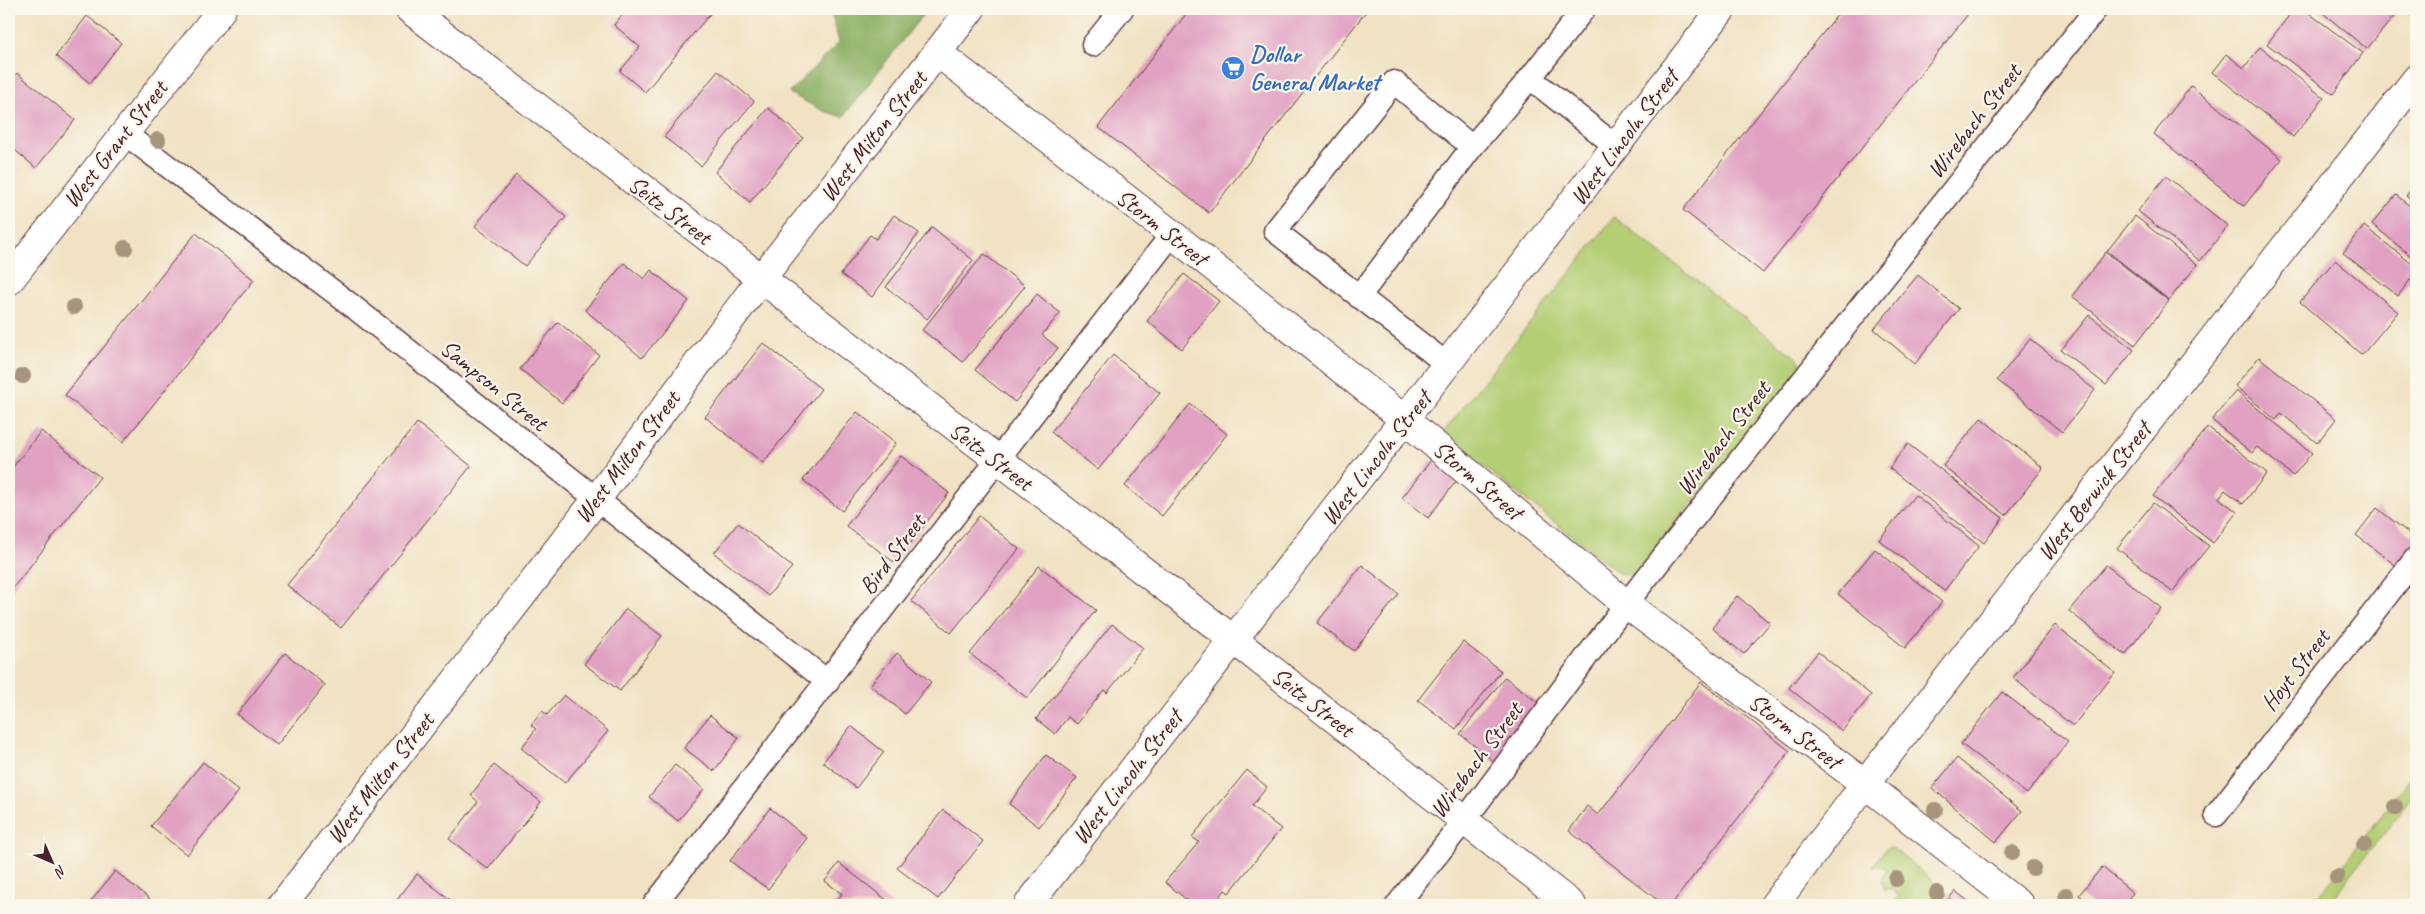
<svg xmlns="http://www.w3.org/2000/svg" width="2425" height="914" font-family="Caveat,sans-serif">
  <style>
    .green { fill: #b3ce75; stroke: #7e7650 }
    .forest { fill: #8eb166; stroke: #6c6848 }
    .building { fill: #e0a1c2 }
    .lines { fill: none; stroke-linecap: round; stroke-linejoin: round }
    .lane-casing { stroke: #633c42; stroke-width: 25 }
    .street-casing { stroke: #633c42; stroke-width: 30 }
    .lane { stroke: #fff; stroke-width: 22 }
    .street { stroke: #fff; stroke-width: 28 }
    .tree { fill: #a6947c }
    .labels { text-anchor: middle; dominant-baseline: central; stroke-width: 4.5; stroke-linejoin: round; paint-order: stroke }
    .shop-label { font-size: 24px; font-weight: bold; fill: #366cbe; stroke: #fbf7ec; text-anchor: start }
    .street-label { font-size: 24px; fill: #4a1f2b; stroke: #fbf7ec }
  </style>
  <rect width="100%" height="100%" fill="#fbf7ec"/>
  <filter id="ink" filterUnits="userSpaceOnUse"><feTurbulence type="fractalNoise" baseFrequency=".02" numOctaves="2"/><feDisplacementMap in="SourceGraphic" scale="10" xChannelSelector="R" yChannelSelector="G"/><feConvolveMatrix kernelMatrix="1 2 1 2 8 2 1 2 1" color-interpolation-filters="sRGB"/></filter>
  <filter id="wash" filterUnits="userSpaceOnUse"><feTurbulence type="fractalNoise" baseFrequency=".0096" numOctaves="4" result="noise"/><feDisplacementMap in="SourceGraphic" scale="20" xChannelSelector="R" yChannelSelector="G"/><feGaussianBlur stdDeviation="1.12" result="paint"/><feColorMatrix in="noise" values="0 0 0 0 0 0 0 0 0 0 0 0 0 0 0 0 0 1.4 0 .05"/><feComposite in="paint" operator="in"/></filter>
  <g filter="url(#wash)">
    <rect width="100%" height="100%" fill="#f0e2c3"/>
    <path class="green" d="M1614,217l185,143 3,7 -169,208 -14,-2 -177,-139z
      M2416,771v21l-89,113h-15z
      M1891,847l60,49 -7,9h-55l10,-8 -7,-8h-8l-2,-10 5,-9 -5,-4 -9,1 13,-19z"/>
    <path class="forest" d="M830,9h97l-84,108 -19,-6 -35,-18 50,-51z"/>
    <g id="blocks">
      <path class="building" d="M627,9h87l-69,83 -25,-21 20,-24 -26,-22z
        M1190,9h178l-159,204 -111,-86z
        M1842,9h130l-209,264 -80,-63z
        M2294,9h9l60,44 -30,41 -66,-50z
        M2318,9h82l-33,40z
        M87,16l34,27 -31,40 -34,-27z
        M2260,47l64,51 -31,39 -81,-65 14,-18 18,14z
        M718,71l36,30 -53,65 -37,-29z
        M17,73l58,47 -39,48 -27,-23v-62z
        M2191,86l91,73 -38,47 -90,-72z
        M768,108l35,30 -53,64 -35,-30z
        M516,175l50,42 -41,49 -50,-40z
        M2166,176l62,50 -28,35 -62,-50z
        M2416,183v21l-10,-8z
        M9,187l7,6 -7,9z
        M2396,195l20,16v41l-4,5 -40,-33z
        M894,215l25,18 -47,64 -31,-23 29,-39 6,4z
        M2135,216l62,49 -28,35 -62,-49z
        M2364,226l52,41v5l-18,24 -55,-43z
        M932,227l41,33 -46,59 -41,-32z
        M196,233l58,47 -131,162 -58,-47z
        M2106,252l63,49 -34,44 -63,-49z
        M984,254l41,32 -62,76 -41,-32z
        M2335,260l63,52 -36,43 -62,-53z
        M624,263l20,16 7,-9 38,31 -47,57 -57,-48z
        M1184,274l35,27 -37,48 -35,-28z
        M1918,275l41,34 -44,55 -41,-35z
        M1037,294l23,19 -18,22 16,13 -43,54 -40,-32z
        M2089,315l45,35 -28,35 -45,-35z
        M558,322l41,33 -37,48 -42,-34z
        M2030,339l65,51 -33,42 -65,-52z
        M763,343l58,46 -58,74 -58,-46z
        M1113,355l47,38 -62,77 -47,-38z
        M2259,357l77,62 -19,24 -36,-30 -5,7 -41,-34z
        M2236,391l76,62 -19,23 -36,-29 -5,6 -40,-33z
        M1190,404l37,30 -65,82 -37,-30z
        M857,412l39,31 -54,68 -39,-31z
        M1981,418l62,50 -37,47 -63,-49z
        M417,423l54,43 -130,162 -54,-43z
        M2208,427l59,46 -24,31 -18,-14 -6,8 18,14 -24,31 -60,-47z
        M41,431l59,46 -91,116v-121z
        M1908,444l95,74 -19,25 -95,-75z
        M901,456l48,37 -54,70 -49,-37z
        M1431,460l26,20 -29,38 -26,-20z
        M1915,495l64,51 -35,45 -65,-51z
        M2153,503l56,43 -37,46 -55,-44z
        M2377,508l39,31v8l-17,21 -43,-33z
        M979,516l40,33 -68,84 -40,-32z
        M738,523l54,44 -24,29 -54,-43z
        M1875,549l67,53 -37,46 -67,-54z
        M1362,565l37,29 -45,57 -37,-28z
        M2106,565l55,43 -36,47 -56,-44z
        M1039,566l57,44 -69,88 -57,-44z
        M1737,596l33,27 -26,31 -32,-26z
        M626,609l36,27 -42,55 -36,-27z
        M1112,624l31,24 -36,45 -3,-3 -27,34 -9,-7 -13,17 -19,-15z
        M2055,625l60,48 -42,53 -60,-48z
        M1463,642l38,29 -45,58 -38,-29z
        M1818,652l53,43 -29,36 -53,-43z
        M285,653l40,32 -48,60 -40,-31z
        M897,653l34,29 -26,32 -35,-29z
        M1505,677l37,29 -45,58 -37,-30z
        M1701,682l89,69 -119,154h-7l-95,-74 18,-25 11,9z
        M2002,692l66,50 -41,52 -66,-50z
        M564,695l44,36 -43,52 -44,-35 15,-19 -5,-4 11,-14 5,4z
        M710,715l29,23 -25,33 -30,-23z
        M851,726l33,26 -28,36 -33,-26z
        M1046,755l31,23 -38,49 -30,-23z
        M1957,758l65,53 -26,31 -64,-54z
        M203,762l36,29 -52,64 -36,-29z
        M494,765l47,37 -53,67 -39,-30 29,-37 -7,-7z
        M675,765l29,24 -26,32 -29,-24z
        M1247,770l20,17 -15,19 29,23 -52,64 -4,-3 -12,15h-20l-28,-23 34,-40 -7,-5z
        M770,808l37,30 -39,51 -38,-28z
        M943,810l40,31 -45,58 -41,-31z
        M839,863l54,42h-60l9,-11 -17,-13z
        M2102,867l31,26 -10,12h-31l-13,-10z
        M115,871l35,28 -5,6h-57z
        M417,874l40,31h-64z
        M1955,891l18,14h-29z"/>
    </g>
  </g>
  <g filter="url(#ink)">
    <use href="#blocks" fill-opacity="0" stroke="#633c42" stroke-width="1"/>
    <g class="lines">
      <g class="lane-casing">
        <path id="lane" d="M1093,45l29,-36
          M1530,78l54,-69
          M124,133l227,172 477,377
          M1472,147l58,-69 87,69
          M1359,297l113,-150 -78,-65 -119,149 173,134
          M2216,815l200,-257
          M654,905l518,-671
          M1397,905l67,-84 162,-217 470,-595"/>
      </g>
      <g class="street-casing">
        <path id="street" d="M409,9l825,631 338,265
          M938,53l234,181 233,186 221,184 239,180 155,121
          M9,281l213,-272
          M282,905l314,-405 165,-221 210,-270
          M1028,905l694,-896
          M1774,905l91,-121 551,-705"/>
      </g>
      <use href="#lane" class="lane"/>
      <use href="#street" class="street"/>
    </g>
    <g class="tree">
      <circle cx="158" cy="140" r="8"/>
      <circle cx="125" cy="248" r="8"/>
      <circle cx="74" cy="307" r="8"/>
      <circle cx="23" cy="376" r="8"/>
      <circle cx="2395" cy="807" r="8"/>
      <circle cx="1935" cy="810" r="8"/>
      <circle cx="2364" cy="844" r="8"/>
      <circle cx="2012" cy="853" r="8"/>
      <circle cx="2033" cy="868" r="8"/>
      <circle cx="2337" cy="877" r="8"/>
      <circle cx="1896" cy="879" r="8"/>
      <circle cx="1937" cy="893" r="8"/>
      <circle cx="2066" cy="895" r="8"/>
    </g>
  </g>
  <defs>
    <g id="supermarket-disc" transform="scale(1.25)"><circle r="9.5" fill="#3f7fe0" stroke="#fbf7ec"/><path d="M-6-5.5h2.5l.6 2H6L4.5 2H-2.5L-4.4-4H-6ZM-1.5 3.2a1.3 1.3 0 1 0 .1 0ZM3 3.2a1.3 1.3 0 1 0 .1 0Z" fill="#fff"/></g>
  </defs>
  <g fill-rule="evenodd">
    <use href="#supermarket-disc" x="1233" y="68"/>
  </g>
  <g class="labels">
    <g class="shop-label">
      <text x="1250" y="54">Dollar<tspan x="1250" dy="28">General Market</tspan></text>
    </g>
    <g class="street-label">
      <text transform="translate(1974 121) rotate(-52)">Wirebach Street</text>
      <text transform="translate(873 136) rotate(-52)">West Milton Street</text>
      <text transform="translate(1624 137) rotate(-53)">West Lincoln Street</text>
      <text transform="translate(115 144) rotate(-52)">West Grant Street</text>
      <text transform="translate(670 210) rotate(37)">Seitz Street</text>
      <text transform="translate(1162 227) rotate(38)">Storm Street</text>
      <text transform="translate(494 385) rotate(39)">Sampson Street</text>
      <text transform="translate(1723 438) rotate(-52)">Wirebach Street</text>
      <text transform="translate(991 456) rotate(37)">Seitz Street</text>
      <text transform="translate(627 457) rotate(-53)">West Milton Street</text>
      <text transform="translate(1376 458) rotate(-52)">West Lincoln Street</text>
      <text transform="translate(1478 480) rotate(40)">Storm Street</text>
      <text transform="translate(2094 491) rotate(-52)">West Berwick Street</text>
      <text transform="translate(892 554) rotate(-53)">Bird Street</text>
      <text transform="translate(2295 670) rotate(-52)">Hoyt Street</text>
      <text transform="translate(1313 702) rotate(38)">Seitz Street</text>
      <text transform="translate(1795 731) rotate(37)">Storm Street</text>
      <text transform="translate(1476 760) rotate(-53)">Wirebach Street</text>
      <text transform="translate(1127 777) rotate(-52)">West Lincoln Street</text>
      <text transform="translate(380 778) rotate(-52)">West Milton Street</text>
    </g>
  </g>
  <rect width="2425" height="914" fill="none" stroke="#fbf7ec" stroke-width="30"/>
  <g transform="translate(52 862) rotate(135)" stroke="#fbf7ec" stroke-width="4" paint-order="stroke">
  <path d="M0-4L9 19L0 12L-9 19Z" fill="#4a1f2b"/>
  <text y="-8" font-size="14" font-weight="bold" text-anchor="middle" fill="#4a1f2b">N</text>
  </g>
</svg>
